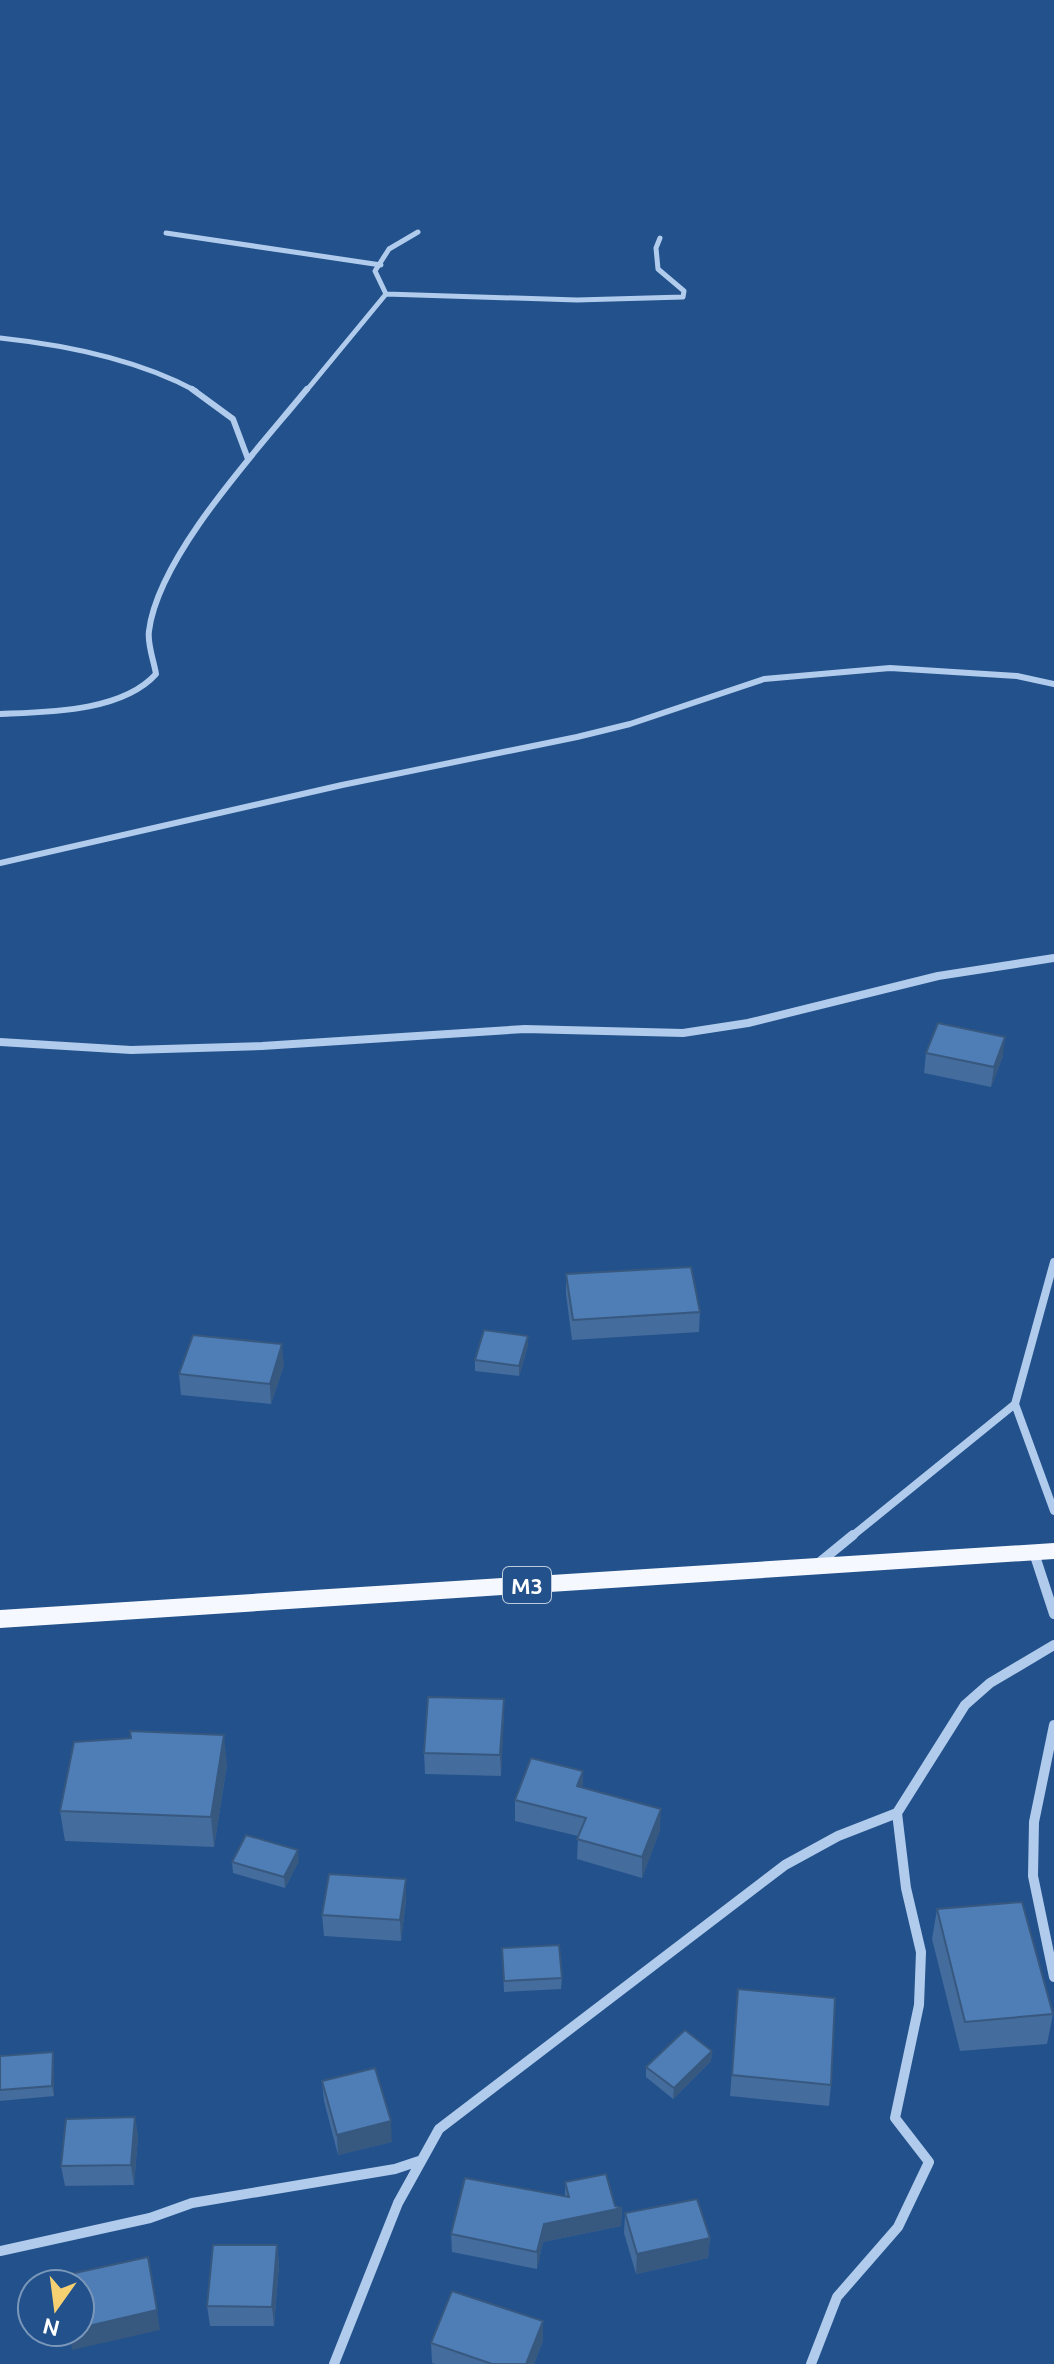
<svg xmlns="http://www.w3.org/2000/svg" width="1054" height="2364" font-family="Ubuntu,sans-serif">
  <style>
    .lines { fill: none; stroke-linecap: round; stroke-linejoin: round }
    .minor-far3 { stroke: #b0cbeb; stroke-width: 5 }
    .minor-far2 { stroke: #b0cbeb; stroke-width: 6 }
    .minor-far1 { stroke: #b0cbeb; stroke-width: 8 }
    .minor { stroke: #b0cbeb; stroke-width: 10 }
    .primary { fill: #f5f8fe; fill-rule: evenodd }
    .wall { fill: #446c9c }
    .shaded-wall { fill: #37587f }
    .building { fill: #4f7db5; stroke: #37587f; stroke-width: 2 }
    .labels { text-anchor: middle; dominant-baseline: central; stroke-width: 7; stroke-linejoin: round; paint-order: stroke }
    .shield { fill: #22518c; stroke: #bdcbdc; stroke-width: 2 }
    .shield-label { font-size: 22px; font-weight: bold; fill: #fff }
  </style>
  <rect width="100%" height="100%" fill="#22518c"/>
  <g class="lines">
    <path class="minor-far3" d="M166,233l215,32
      M386,294l191,6 106,-3 1,-6 -26,-22 -2,-21 4,-10
      M386,294l-11,-23 14,-22 29,-17
      M0,338c66,7 137,21 196,53
      M306,391l80,-97"/>
    <path class="minor-far2" d="M192,389l41,30 15,40
      M0,714c47,-2 122,-2 156,-40 -2,-13 -9,-30 -7,-43 9,-75 110,-183 158,-242
      M0,863l342,-78 235,-48 53,-13 134,-45 126,-11 127,8 37,8"/>
    <path class="minor-far1" d="M0,1042l131,8 131,-4 263,-17 158,4 65,-10 190,-47 116,-18
      M1054,1262l-39,142 39,107
      M851,1537l164,-133"/>
    <path class="minor" d="M1034,1553l20,61
      M820,1562l33,-27
      M1054,1725l-20,97 -1,54 21,101
      M0,2251l150,-33 42,-15 203,-34 24,-8
      M334,2364l64,-161 41,-74 346,-264 53,-29 59,-23
      M811,2364l26,-67 61,-70 31,-65 -34,-44 24,-113 2,-53 -15,-64 -9,-75 68,-108 25,-22 64,-38"/>
    <path class="primary" d="M1054,1543v16l-1054,69v-18z"/>
  </g>
  <path class="wall" d="M926,1053l77,3 -12,31 -67,-14z
    M566,1274l134,38 -1,20 -127,8 -6,-46z
    M528,1346l-9,30 -44,-5v-11z
    M284,1365l-13,39 -90,-9 -2,-21z
    M504,1699l-3,77 -76,-2 -1,-21z
    M227,1765l-13,82 -149,-6 -5,-30z
    M583,1788l77,42 -18,48 -65,-19 1,-23 -63,-15v-21z
    M299,1861l-14,27 -52,-15 -1,-11z
    M406,1879v21l-5,41 -77,-5 -2,-21z
    M937,1909l116,105 -6,30 -87,7 -28,-112z
    M502,1948l60,30 -1,11 -57,3z
    M738,1989l93,96 -2,21 -99,-10z
    M712,2051l-1,10 -38,38 -27,-22v-10z
    M53,2052l1,11v33l-54,5v-45z
    M322,2081l70,61 -54,13 -14,-54z
    M135,2117l3,20 -4,48 -69,1 -4,-20z
    M565,2182l57,26 -1,18 -78,16 -6,27 -85,-17 -1,-18 114,-38z
    M625,2213l85,25 -2,20 -72,16 -12,-41z
    M277,2245l2,20 -5,61h-64l-3,-20z
    M543,2321v20l-9,23h-99l-3,-1 -1,-20z"/>
  <path class="shaded-wall" d="M1005,1037l-2,19 -12,31 3,-20z
    M528,1336v10l-9,30v-10z
    M282,1344l2,21 -13,39 -1,-20z
    M504,1699v21l-3,56 -1,-21z
    M224,1735l3,30 -13,82 -3,-30z
    M583,1771v20l-6,-5z
    M661,1809l-1,21 -18,48v-21z
    M298,1850l1,11 -14,27 -1,-11z
    M406,1879v21l-5,41 -1,-21z
    M712,2051l-1,10 -38,38 1,-11z
    M53,2052l1,11v33l-2,-10z
    M135,2117l3,20 -4,48 -3,-20z
    M391,2121l1,21 -54,13 -1,-20z
    M622,2208l-1,18 -78,16 -6,27v-17l7,-28z
    M710,2238l-2,20 -72,16 1,-20z
    M277,2245l2,20 -5,61 -2,-19z
    M157,2310l3,20 -88,20 -3,-18h11v-4z
    M543,2321v20l-9,23h-8z"/>
  <path class="building" d="M938,1023l67,14 -11,30 -68,-14z
    M691,1267l9,45 -127,8 -7,-46z
    M484,1330l44,6 -9,30 -44,-6z
    M193,1335l89,9 -12,40 -91,-10z
    M428,1697l76,2 -4,56 -76,-2z
    M130,1731l94,4 -13,82 -151,-6 14,-69 57,-4z
    M531,1758l52,13 -6,15 84,23 -19,48 -65,-18 9,-21 -71,-18z
    M246,1835l52,15 -14,27 -52,-15z
    M329,1874l77,5 -6,41 -78,-5z
    M1022,1902l31,112 -88,8 -28,-113z
    M559,1945l3,33 -58,3 -2,-33z
    M738,1989l97,9 -4,87 -99,-10z
    M685,2030l27,21 -38,37 -28,-21z
    M53,2052l-1,34 -52,4v-34z
    M375,2068l16,53 -54,14 -15,-54z
    M135,2117l-4,48 -70,1 5,-47z
    M606,2174l9,32 7,2 -78,16 -7,28 -86,-18 14,-56 104,19 -4,-15z
    M697,2199l13,39 -73,16 -12,-41z
    M213,2245h64l-5,62 -65,-1z
    M148,2257l9,53 -77,18v-44h-18l-1,-8z
    M452,2291l91,30 -17,43h-34l-61,-21z"/>
  <g class="labels">
    <rect class="shield" x="503" y="1567" width="48" height="36" rx="6"/>
    <g class="shield-label">
      <text x="527" y="1585">M3</text>
    </g>
  </g>
  <g transform="translate(56 2308) rotate(194)"><circle r="38" fill="#22518c" stroke="#7a97ba" stroke-width="2"/>
  <path d="M0-6L14 30L0 20L-14 30Z" fill="#f7d072"/>
  <text y="-12" font-size="22" font-weight="bold" text-anchor="middle" fill="#ffffff">N</text>
  </g>
</svg>
